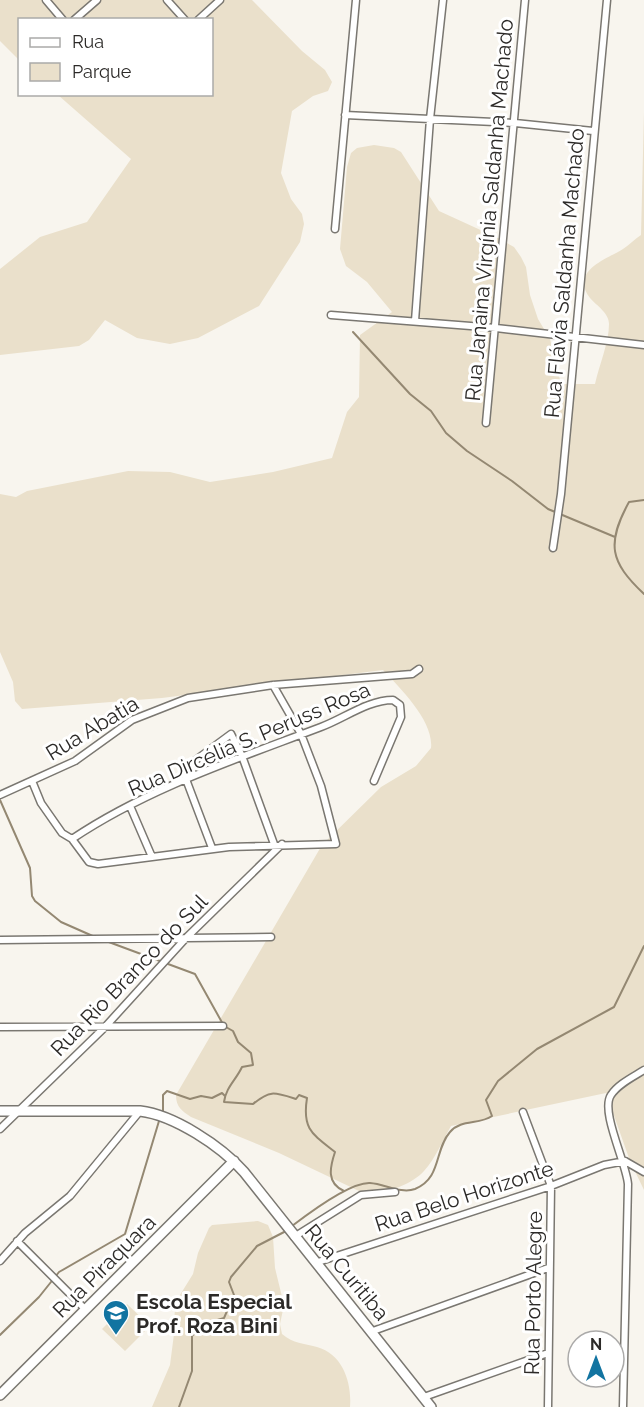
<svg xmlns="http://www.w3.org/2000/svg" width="644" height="1407" font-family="Raleway,sans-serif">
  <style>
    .green { fill: #eae0cb }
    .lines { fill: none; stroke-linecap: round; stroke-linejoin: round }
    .stream { stroke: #948872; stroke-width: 2 }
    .street-casing { stroke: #7a7771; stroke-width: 9 }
    .secondary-casing { stroke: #7a7771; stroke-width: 12 }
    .street { stroke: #fff; stroke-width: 6 }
    .secondary { stroke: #fff; stroke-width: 9 }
    .labels { text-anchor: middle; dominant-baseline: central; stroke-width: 6; stroke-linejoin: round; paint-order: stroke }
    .street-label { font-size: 21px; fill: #2c2a28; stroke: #fff }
    .poi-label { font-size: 21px; font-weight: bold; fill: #2c2a28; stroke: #fff; text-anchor: start }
  </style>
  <rect width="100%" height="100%" fill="#f8f5ee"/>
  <path class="green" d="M0,0h252l50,51 23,19 7,12 -4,9 -15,5 -21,15 -11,62 10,26 11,15 2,10 -4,18 -41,64 -61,32 -28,6 -33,-6 -32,-18 -16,20 -10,6 -79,9v-86l40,-32 47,-15 44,-63 -73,-64 154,-1v-74h-192l-1,40 -19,-19z
    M644,112v1078l-14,-29 -24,-68 -155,33c-8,14 -16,33 -27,45 -15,16 -44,25 -65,20l-80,-38 -88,-36c-9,-6 -15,-10 -15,-22l146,-250 59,-58 35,-21 15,-18c3,-27 -31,-60 -48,-78l-221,28 -140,11 -7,-8 -2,-19 -13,-30v-158l16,3 11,-6 101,-20 42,1 40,10 63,-10 59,-14 15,-46 12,-15 1,-62 32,-23 -25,-30 -21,-16 -6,-17 7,-82 4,-14 6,-5 17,-3 20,3 7,4 38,59 59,27 16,9 7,10 5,10 4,28 8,24 12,20 11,45h34c4,-19 14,-41 14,-60 0,-11 -12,-18 -19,-26 -21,-27 17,-39 33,-49 6,-4 12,-10 18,-14z
    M258,1221l10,4 5,12 2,31 9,37 -4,19 2,10c12,10 21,9 35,13 26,7 35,36 33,60h-198l18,-42 4,-31 1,-31 18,-29 5,-21 11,-25 3,-3z
    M127,1304l23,22 -25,25 -23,-22z"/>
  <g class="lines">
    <path class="stream" d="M353,332l57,62 21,17 15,22 21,18 45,30 36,28 67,28
      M644,500l-15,2c-23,42 -19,60 15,92
      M0,800l30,68 2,28 3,5 26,21 34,15
      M106,941l89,33 29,52 9,5 5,11 13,11 2,12 -11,2c-6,13 -16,20 -18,35l29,2c17,-14 21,-12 43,-5l3,-4 8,3c-5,31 5,36 28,54 -5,15 -9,31 9,39
      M163,1112v-17l4,-4 23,8 11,-3 11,2 10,-5 3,3
      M292,1226c17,-13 59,-44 78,-43 15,1 31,11 45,6 27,-11 19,-39 35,-57 11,-13 29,-7 42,-16l-6,-16 12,-19 39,-32 77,-42 30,-61
      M0,1335l39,-38 20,-25 66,-38 34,-113
      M179,1407l13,-36v-35l12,-12 20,-6 10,-23 -5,-13 2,-5 26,-31 31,-16"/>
    <g class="street-casing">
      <path id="street" d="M46,0l17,20
        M167,0l18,20
        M74,20l23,-20
        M198,20l22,-20
        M345,115l170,8 78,8
        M335,229l21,-229
        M331,315l165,13 148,17
        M415,321l15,-202 13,-119
        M486,423l39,-423
        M553,548l8,-54 46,-494
        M32,781l9,22 21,30 10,6 17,23 9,2 131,-17 107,-3 -15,-58 -20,-52 -28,-49
        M0,795l75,-34 57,-41 56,-22 85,-13 139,-11 7,-5
        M130,806l22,51
        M72,839c76,-51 165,-80 249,-112 24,-9 47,-27 72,-27l7,5 1,12 -27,64
        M212,848l-28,-74 9,-12 38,-28 11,22 32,88
        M0,940l271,-3
        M0,1027l223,-1
        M523,1112l28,74 -3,221
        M0,1129l105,-102 81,-89 96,-94
        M625,1161l19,11
        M294,1237l67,-42 34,-3
        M17,1241l69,69
        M0,1261l25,-28 45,-37 70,-85
        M315,1263l236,-77 53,-21 21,-4
        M373,1331l175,-63
        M424,1397l124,-44
        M623,1407l5,-223c-2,-22 -28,-73 -17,-89 7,-11 22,-18 33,-25"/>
    </g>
    <g class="secondary-casing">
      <path id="secondary" d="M0,1111h140c34,4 81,35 104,61l187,235
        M0,1395l234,-234"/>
    </g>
    <use href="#street" class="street"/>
    <use href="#secondary" class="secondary"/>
  </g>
  <defs>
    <g id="school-pin" transform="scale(1.35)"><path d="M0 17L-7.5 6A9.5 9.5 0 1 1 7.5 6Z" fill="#1274a1" stroke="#fff"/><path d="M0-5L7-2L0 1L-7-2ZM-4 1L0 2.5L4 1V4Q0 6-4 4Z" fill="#fff"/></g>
  </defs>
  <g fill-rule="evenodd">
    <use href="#school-pin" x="116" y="1313"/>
  </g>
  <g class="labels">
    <g class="street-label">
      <text transform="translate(489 210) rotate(-85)">Rua Janaina Virgínia Saldanha Machado</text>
      <text transform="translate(564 273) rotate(-85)">Rua Flávia Saldanha Machado</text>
      <text transform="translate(92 728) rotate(-31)">Rua Abatia</text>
      <text transform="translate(249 739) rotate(-23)">Rua Dircélia S. Peruss Rosa</text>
      <text transform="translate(129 975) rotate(-46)">Rua Rio Branco do Sul</text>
      <text transform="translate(464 1196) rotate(-18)">Rua Belo Horizonte</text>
      <text transform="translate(104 1266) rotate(-45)">Rua Piraquara</text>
      <text transform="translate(347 1272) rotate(50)">Rua Curitiba</text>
      <text transform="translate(533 1293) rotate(-89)">Rua Porto Alegre</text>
    </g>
    <g class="poi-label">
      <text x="136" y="1301">Escola Especial<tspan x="136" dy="24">Prof. Roza Bini</tspan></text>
    </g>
  </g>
  <rect x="18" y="18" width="195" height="78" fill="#ffffff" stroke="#abaaa9" stroke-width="1.5"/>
  <rect x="30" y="38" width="30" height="9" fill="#ffffff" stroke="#abaaa9" stroke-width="1.5"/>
  <text x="72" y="48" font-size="18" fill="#2c2a28">Rua</text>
  <rect x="30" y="63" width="30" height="18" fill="#eae0cb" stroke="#abaaa9" stroke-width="1.5"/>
  <text x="72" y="78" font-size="18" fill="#2c2a28">Parque</text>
  <g transform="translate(596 1359)"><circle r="28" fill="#ffffff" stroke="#abaaa9" stroke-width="1.5"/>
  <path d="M0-4.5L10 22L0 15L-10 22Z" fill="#1274a1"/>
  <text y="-9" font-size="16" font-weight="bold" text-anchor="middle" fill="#2c2a28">N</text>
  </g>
</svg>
